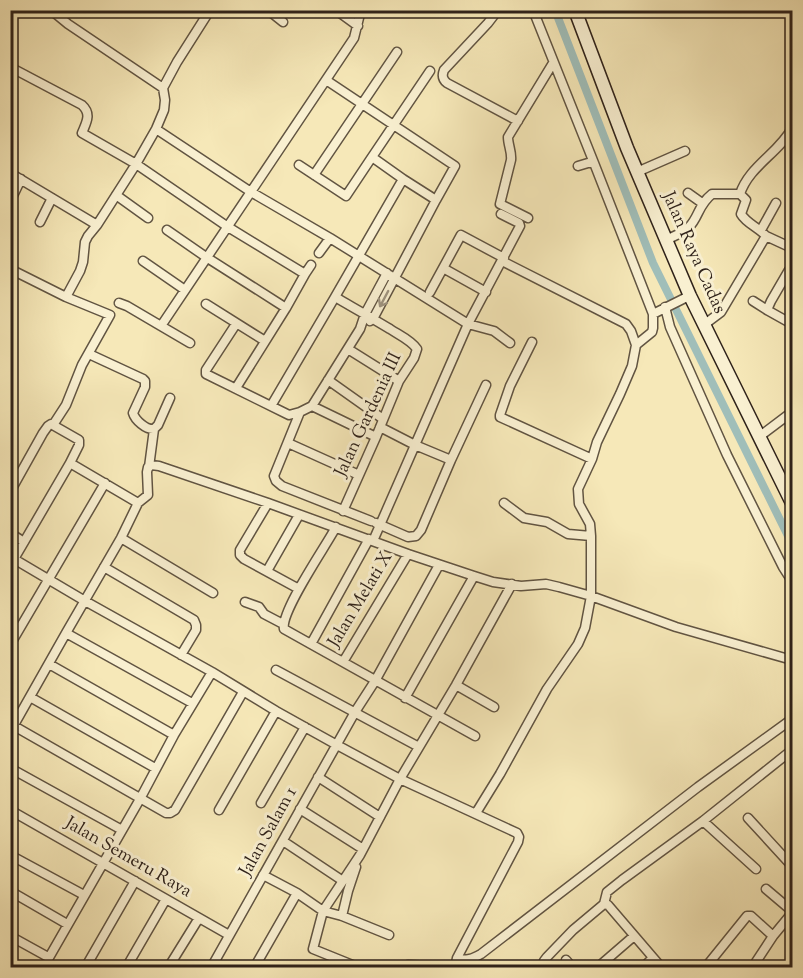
<svg xmlns="http://www.w3.org/2000/svg" width="803" height="978" font-family="'Sorts Mill Goudy',serif">
  <style>
    .lines { fill: none; stroke-linecap: round; stroke-linejoin: round }
    .canal { stroke: #a0beb9; stroke-width: 8 }
    .street-casing { stroke: #615442; stroke-width: 11 }
    .secondary-casing { stroke: #2f221a; stroke-width: 15 }
    .street { stroke: #f9f0d1; stroke-width: 8 }
    .secondary { stroke: #f9f0d1; stroke-width: 12 }
    .oneway { stroke: #9e937f }
    .labels { text-anchor: middle; dominant-baseline: central; stroke-width: 6; stroke-linejoin: round; paint-order: stroke }
    .street-label { font-size: 18px; fill: #2f221a; stroke: #f9f0d1 }
  </style>
  <rect width="100%" height="100%" fill="#f6e8b8"/>
  <filter id="stains"><feTurbulence type="fractalNoise" baseFrequency=".00333" numOctaves="4"/><feColorMatrix values="0 0 0 0 .2 0 0 0 0 .09 0 0 0 0 .02 0 0 0 .5 -.17"/></filter>
  <radialGradient id="worn" r=".72"><stop offset=".6" stop-color="#630" stop-opacity="0"/><stop offset="1" stop-color="#630" stop-opacity=".3"/></radialGradient>
  <g class="lines">
    <path class="canal" d="M555,10l98,253 139,281"/>
    <g class="street-casing">
      <path id="street" d="M51,10l17,14 95,64
        M268,10l15,12
        M336,10l22,16
        M498,10l-10,13 -44,47c-2,5 -2,9 3,13l71,38
        M533,10l61,153
        M10,67l72,38c10,9 4,18 0,28l54,31 92,63 77,47 6,-9
        M326,80l129,86 -19,34 -33,-21 -68,118c19,11 37,21 55,32 9,6 21,11 27,20l-3,9 -15,23 -23,56 -33,74
        M156,129l95,63 79,46 138,86 -95,217
        M299,165l47,31 26,-39
        M637,172l48,-21
        M10,173l87,52
        M314,175l83,-123
        M403,179l-31,-22 58,-86
        M688,193l14,10
        M740,194l6,6 -5,14c5,9 18,14 25,22
        M116,195l32,23
        M11,200l10,-21
        M501,214l18,9 1,3 -52,98 26,7 16,12
        M528,218l-28,-14 11,-44c1,-8 -3,-15 -3,-23l45,-74
        M40,222l12,-24
        M167,230l39,27 80,51 19,-34
        M761,230l15,-27
        M666,240c8,-4 17,-7 23,-13 10,-10 9,-22 23,-33h28c9,-28 39,-41 52,-66
        M319,253l11,-15
        M143,261l42,29
        M502,261l124,63 5,7 5,14
        M443,268l43,24
        M10,269l56,28 44,18 -28,50 -16,40 -13,20
        M789,270l-18,31 -4,9 25,14
        M430,292l31,-57 43,23
        M66,297l14,-26 3,-9 2,-20 3,-6 9,-11 39,-61 20,-35 8,-19 1,-10 -2,-12 14,-26 33,-52
        M753,301l14,9
        M119,303l8,3 34,20 193,-288 7,-28
        M206,304l59,37
        M665,307l5,20 57,128 56,112 9,14
        M653,314l34,-17
        M370,321l3,-2 63,-119
        M702,322l3,2 16,-12 45,-76 26,12
        M236,324l-30,46v4l83,41 11,-3
        M161,326l29,17
        M532,342l-22,44 -10,29v2l92,42
        M348,349l51,32
        M89,354l54,25 2,2v6l-12,26c2,7 13,17 21,16l4,-4 12,-27
        M328,380l55,39
        M236,388l50,-80
        M271,406l64,-109
        M312,406l48,-77 5,-15 22,-41
        M380,427l35,18 36,15
        M760,436l32,-24
        M288,443l71,32
        M149,467l5,-38
        M10,492l33,-59 5,-7 3,-2 28,16v5l-9,18 68,40
        M268,503l-28,47v5l4,4 55,30
        M504,503l20,15 23,4 21,12 23,2
        M371,521l-89,-35 -6,-5 -2,-5 26,-64 12,-6 64,31
        M376,523l32,14 8,-1 5,-6 30,-70 35,-75
        M336,527c-10,19 -56,85 -52,102l191,107
        M10,533l14,9 -10,17 71,42 127,71 64,39 61,34 63,34 117,54 2,4 -1,5 -61,116 -2,10
        M121,538l92,55
        M24,542l46,-79
        M104,567l90,53 2,5v5l-15,25
        M267,571l32,-56
        M245,602l14,5 5,7 19,10
        M66,633l126,70
        M311,644l58,-105
        M10,645l95,-162
        M343,662l65,-108
        M49,664l125,71
        M276,670l143,77
        M456,685l38,22
        M30,697l125,71
        M405,698l69,-122
        M14,726l152,87h4l5,-3 68,-118
        M10,732l56,-99 55,-95 17,-35 10,-8 -1,-23 1,-5 3,-2 8,1 109,37 140,51 66,22 19,6 28,4 25,-2 13,3 32,9 85,31 116,33
        M10,768l112,62
        M318,777l62,40
        M261,803l44,-76
        M300,809l63,40
        M10,810l219,125
        M219,810l57,-99
        M476,813l24,-39 47,-85 31,-45 7,-16 6,-32v-60l-1,-12 -11,-20 -1,-15 14,-30 5,-17 23,-48 12,-28 4,-21 16,-13 1,-4v-14l-59,-151h-6l-10,3
        M748,818l44,48
        M703,821l53,48
        M283,841l60,40
        M10,855l74,40
        M263,875l34,18 26,18 19,5 47,19
        M766,889l26,22
        M10,891l57,33
        M604,904l4,1 54,63
        M342,916l6,-25 8,-24
        M10,936l38,21
        M457,958c11,3 15,1 24,-4l217,-167 94,-68
        M566,960l7,8
        M43,968l97,-169 34,-64 38,-63
        M85,968l50,-87
        M126,968l40,-69
        M168,968l31,-50
        M211,968l144,-256 20,-31 64,-116
        M254,968l43,-75
        M360,968l-47,-19 10,-38 37,-56 40,-76 56,-94 56,-101
        M399,968l9,-3 47,2
        M548,968l-4,-7 3,-4 26,-27 31,-26 3,-12 15,-12 81,-59 89,-71
        M597,968l37,-32
        M642,968l11,-10
        M705,968l42,-52h4l22,20
        M752,968l21,-32 19,-23"/>
    </g>
    <g class="secondary-casing">
      <path id="secondary" d="M575,10l52,138 63,148 102,207"/>
    </g>
    <use href="#street" class="street"/>
    <use href="#secondary" class="secondary"/>
  </g>
  <defs><path id="oneway-shaft" d="M-6 0H5M1.5-3L5.5 0L1.5 3" fill="none" stroke-width="1.6" stroke-linecap="round" stroke-linejoin="round" transform="scale(1.5)"/></defs>
  <use class="oneway" href="#oneway-shaft" transform="translate(384 299) rotate(118)"/>
  <g class="labels">
    <g class="street-label">
      <text transform="translate(693 253) rotate(66)">Jalan Raya Cadas</text>
      <text transform="translate(369 415) rotate(-65)">Jalan Gardenia III</text>
      <text transform="translate(361 600) rotate(-59)">Jalan Melati X</text>
      <text transform="translate(269 832) rotate(-61)">Jalan Salam 1</text>
      <text transform="translate(128 858) rotate(30)">Jalan Semeru Raya</text>
    </g>
  </g>
  <rect width="803" height="978" fill="none" stroke="#f6e8b8" stroke-width="36"/>
  <rect x="12" y="12" width="779" height="954" fill="none" stroke="#2f221a" stroke-width="3"/>
  <rect x="18" y="18" width="767" height="942" fill="none" stroke="#2f221a" stroke-width="1.5"/>
  <rect width="100%" height="100%" filter="url(#stains)"/>
  <rect width="100%" height="100%" fill="url(#worn)"/>
</svg>
